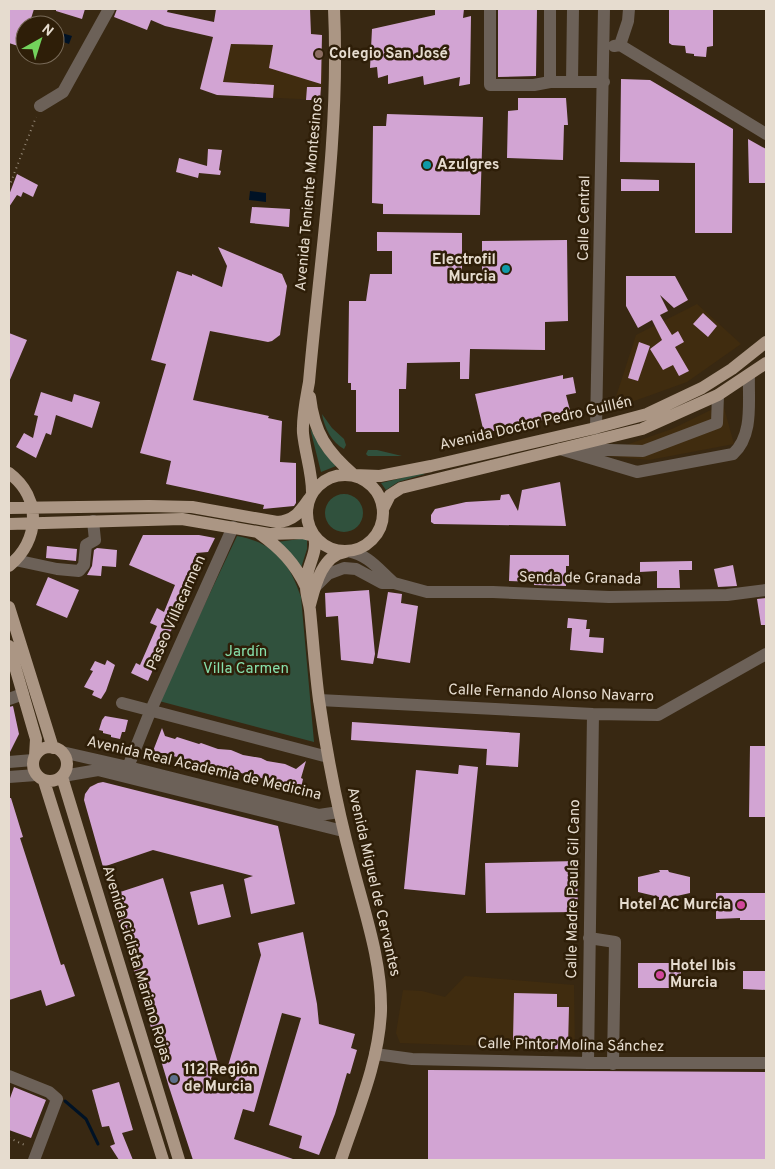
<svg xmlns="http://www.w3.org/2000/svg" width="775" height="1169" font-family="Overpass,sans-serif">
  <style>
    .built { fill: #402c0f }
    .green { fill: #30513d }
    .water { fill: #001225 }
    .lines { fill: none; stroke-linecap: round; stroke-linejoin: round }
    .stream { stroke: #001225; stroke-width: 3 }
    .building { fill: #d2a4d3 }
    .path { stroke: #968978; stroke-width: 2; stroke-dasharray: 1 4; stroke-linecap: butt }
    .minor { stroke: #6c6158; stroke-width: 12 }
    .major { stroke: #ab9684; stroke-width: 12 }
    .education-dot { fill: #8d6e63; stroke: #2e1e08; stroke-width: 2 }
    .culture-dot { fill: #0f9aa8; stroke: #2e1e08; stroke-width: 2 }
    .hotel-dot { fill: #d1479c; stroke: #2e1e08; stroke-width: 2 }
    .service-dot { fill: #5c6f8a; stroke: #2e1e08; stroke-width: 2 }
    .labels { text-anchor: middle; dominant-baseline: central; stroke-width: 5; stroke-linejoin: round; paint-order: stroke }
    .poi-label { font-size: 15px; font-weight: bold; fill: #e6dccf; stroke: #2e1e08; text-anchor: start }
    .street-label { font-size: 15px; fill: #e6dccf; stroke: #2e1e08 }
    .park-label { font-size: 15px; fill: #87e0ac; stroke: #2e1e08 }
  </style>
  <rect width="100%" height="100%" fill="#382812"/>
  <path class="built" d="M216,26l106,9 1,45 -3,20 -103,-5 -17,-6z
    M697,304l44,40 -54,38 -75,27 24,-74z
    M723,404l11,40 -85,16 -52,-5 75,-26z
    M465,976l109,9 1,64 -175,-6 -4,-10 7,-43 19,1 23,6z"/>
  <path class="green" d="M322,414l10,14 12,11 2,6 -2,4c-12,-6 -20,-22 -22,-35z
    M310,428l13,23 13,15 -15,6z
    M368,450h9l25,6h-34l-2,-2z
    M422,473l3,1 -27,8 -12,8 -5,-7z
    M325 513a19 19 0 1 1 38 0a19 19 0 1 1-38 0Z
    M237,536c38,7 52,26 64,61l13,145 -155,-41z
    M307,538v11l-6,19 -24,-26z"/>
  <path class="water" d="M55,31l17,5 -3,8 -14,-5z
    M250,191l16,2v9l-17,-2z"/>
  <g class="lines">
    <path class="stream" d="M65,1101l21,18 12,25"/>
  </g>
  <path class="building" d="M9,9h25l-5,16h-4v11l-4,11 -12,-4z
    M56,9h29l-3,10 -26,-8z
    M117,9h51l-1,3 47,10 2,-13h94l1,25 11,1 -1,49 -52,-16 4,-23 -42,-1 -8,38 51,3 -1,13 -56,-3 -17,-6 13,-52 -48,-11 -14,-6 -4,10 -33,-13z
    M435,9h29l-1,9 8,-2 -1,68 -11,2 1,-9 -36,8 -1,-9 -35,8v-9l-10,3 -1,-11 -7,1 2,-39 63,-14z
    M498,9h39l-1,67 -38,1z
    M669,9h44v37l-6,1 -1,10 -12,-1v-2l-8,-1 -1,-7 -13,-1 -3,-2z
    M621,79l29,1 83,49 -1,104h-37v-70l-75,-1z
    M307,87h14l-1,13h-14z
    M518,98h48l2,27h-4l-1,35 -56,-2 1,-47 10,-1z
    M387,114l96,3 -3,98 -97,-1v-10l-11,-1 1,-77h13z
    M748,139l18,10v34h-17z
    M208,149l14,1 -3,20 2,1 -1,4 -21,-2 -1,5 -22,-6 3,-14 28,8z
    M17,174l21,11 -5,12 -10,-5 -2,5 -4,-2 -8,12v-12z
    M621,179l38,1v11h-38z
    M252,207l38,2 -1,18 -39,-4z
    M377,232l85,1v42h20v-34l85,-1 1,81 -23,1v28l-75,-1 -1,30h-9v-17l-53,1 -1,26h-7v43h-43v-42h-5v-7h-3l1,-82h17l4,-27h22v-23h-15z
    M218,247l64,27 5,12 -7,49 -8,6 -4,1 -58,-11 -17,69 76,16 -1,2 14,3 -2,41 16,1v40l-2,3 -31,3 1,-4 -98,-21 5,-23 -31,-8 26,-89 -15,-4 26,-89 15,5v-2l30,13 5,-21z
    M626,276h49l13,24 -14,8 -14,-13 8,16 -8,4 12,20 6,-4 6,11 -9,5 14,24 -10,5 -6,-11 -10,5 -13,-21 12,-9 -10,-20 -14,8 -12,-22z
    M703,313l14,13 -9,11 -15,-13z
    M9,333l18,7 -18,42z
    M639,342l11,4 -12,35 -10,-3z
    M563,375v4l10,-2 3,16 -10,2 5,19 -87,19 -9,-39z
    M41,392l31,10 2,-8 26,8 -8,26 -36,-13 -5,20 -5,-2 -10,25 -20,-11 8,-14 9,5 5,-22 -4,-1z
    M560,482l6,44 -132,-2 -3,-2v-7l4,-6 31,-7 34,-2 1,-5 8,-1 9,17 4,-21z
    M143,535h56l16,3 -7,14 -12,1 5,12 -6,13 -12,4 6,10 -6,13 -11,4 4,10 -5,12 -11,7 5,7 -6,13 -5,3 -2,11 -4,9 -17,-8 5,-10 4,2 17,-39 -7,-3 7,-15 7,4 11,-27 -46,-20z
    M47,546l30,3 -1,12 -30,-3z
    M97,548l20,2 -1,17 -14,-1 -1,10 -14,-1 5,-9 2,-16z
    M510,555h59v11h-3v20l-32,-1v-3l-25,-1z
    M692,561v9h-13l1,18h-23v-17l-17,1v-10z
    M733,565l4,21 -19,1 -4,-18z
    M48,577l31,13 -12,28 -31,-13z
    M369,590l6,64 -2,10 -32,-4 -3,-44 -12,1 -1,-24z
    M388,592l14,2 -1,9 17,3 -8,57 -33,-5z
    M766,598v27h-5l-4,-26z
    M568,618l19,2 -1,9h4l-1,8 15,1 -1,15 -33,-3 2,-22h-5z
    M107,660l8,5 -9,26 -5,8 -9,-4 2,-4 -10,-4 9,-16 -3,-1 5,-9 10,4z
    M13,706l6,28 -10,20v-47z
    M105,716l23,4 -3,12h-3l-2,7 -9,-2v-2l-8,-2v-2l-4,-1 3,-10z
    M352,722l168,11 -2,34 -32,-2 1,-16 -136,-9z
    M162,728l3,8 10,3 2,-2 22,7 2,-1 17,6 13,1 12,5 18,3 6,3 18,3 11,5 10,-8 -5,17 2,1 -2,9 -148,-37z
    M750,746h16v71h-17z
    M459,765l19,2 -13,128 -61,-6 12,-119 42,4z
    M103,782l175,44 17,78 -44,10 -7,-35 9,-3 -100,-26 -50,17 -19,-67 1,-6 5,-7 8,-4z
    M9,798h2l12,39 -3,1 41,127 3,-1 11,32 -29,10 -5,-16 -32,10z
    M577,861l1,51 -92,1 -1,-50z
    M659,870h9l1,2 21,5v16l-22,5v2h-9v-3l-21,-5v-15l22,-5z
    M163,878l56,188 -5,3 -3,10 7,8h11l7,-9 -4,-10 -4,-2 33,-111 -3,-12 45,-11 14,72 2,20 36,10 -4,14 6,2 -7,24 -3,-1 -12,41 -16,41 -20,-7 3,-12 -33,-11 32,-107 -19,-5 -28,99 -11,-3 -9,30 59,20 -1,1h-99l-24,-73 -58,-192z
    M223,884l8,33 -33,8 -8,-33z
    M716,893h50v27h-26v-2l-24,1z
    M638,963h43v25h-43z
    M743,971h23v19l-23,-1z
    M514,993l43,1v13h12l-1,40h-4v2h-18v-8l-33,-1z
    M428,1070l338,2v88h-338z
    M119,1082l14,48 -11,3 11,27h-14l-9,-14 5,-2 -6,-18 -7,1 -10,-37z
    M14,1087l32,13 -15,38 -22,-8v-29z"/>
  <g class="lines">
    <path class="path" d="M9,187l27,-70
      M9,1138l18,8"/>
    <path class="minor" d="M490,9v76h44l16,-3
      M550,9v73h54
      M620,45l146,89
      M614,46l6,-1 8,-24 1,-12
      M572,82l1,-73
      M40,106l23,-14 46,-83
      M596,428l8,-419
      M560,449l77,23 96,-18c21,-19 15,-53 16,-79
      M578,449l65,2 74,-28 1,-28
      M348,551c21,4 31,19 46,32
      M15,560l42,9 22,2 5,-6 2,-20 9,-5 -2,-19
      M316,586l12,-12 16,-6 12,1 26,14h12l33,9h66l116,5 118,-2 39,-5
      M9,699l14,-5
      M319,700l274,14 65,1 108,-61
      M122,703l206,54
      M62,752l66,15 191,48 20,-3
      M9,762l24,-2
      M123,773l5,-6 22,-55 83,-185
      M63,776l35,-6 245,61
      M9,777l27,-2
      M589,938l26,4 -2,122
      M375,1054l37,5 176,4h178
      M588,1063l5,-349
      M9,1076l40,16 8,7 -23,61"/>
    <path class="major" d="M310,397c4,36 17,55 44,78
      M9,473c33,25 31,67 0,93
      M307 513a38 38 0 1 1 76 0a38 38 0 1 1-76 0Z
      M354,475l26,1 51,-10 160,-37 56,-15 55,-26 30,-19 34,-27
      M312,492c0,-20 -7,-39 -9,-59 -1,-17 3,-34 6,-51 11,-124 31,-248 25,-373
      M9,508l140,-2 43,1 85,15c17,-1 23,-10 32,-23
      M383,509l7,-14 11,-7 241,-59 76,-34 48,-32
      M9,524l173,-5 87,15 33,-1 12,3
      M259,533c21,15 36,30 47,54
      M314,536c5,18 -10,33 -8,51 0,8 3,15 4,23 3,30 5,60 9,90 8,56 19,112 34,167 12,47 29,95 28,144 -2,51 -24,101 -40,149
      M310,605c5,-19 12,-50 35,-53
      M9,607l44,141
      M9,646l27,93 -1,17
      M33 764a17 17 0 1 1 34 0a17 17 0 1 1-34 0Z
      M62,777l117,383
      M44,781l119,379"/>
  </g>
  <circle class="education-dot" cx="319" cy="54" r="5"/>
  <g class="culture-dot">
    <circle cx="427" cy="165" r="5"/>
    <circle cx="506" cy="269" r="5"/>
  </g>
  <g class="hotel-dot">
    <circle cx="741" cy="905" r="5"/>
    <circle cx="660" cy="975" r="5"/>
  </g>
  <circle class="service-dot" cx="174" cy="1079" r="5"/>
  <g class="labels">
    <g class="poi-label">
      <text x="329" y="54">Colegio San José</text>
      <text x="437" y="165">Azulgres</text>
      <text x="496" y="260" text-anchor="end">Electrofil<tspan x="496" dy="17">Murcia</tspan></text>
      <text x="731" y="905" text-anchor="end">Hotel AC Murcia</text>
      <text x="670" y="966">Hotel Ibis<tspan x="670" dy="17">Murcia</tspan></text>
      <text x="184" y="1070">112 Región<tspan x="184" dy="17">de Murcia</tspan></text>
    </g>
    <g class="street-label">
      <text transform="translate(310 194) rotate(-85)">Avenida Teniente Montesinos</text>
      <text transform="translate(585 218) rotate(-89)">Calle Central</text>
      <text transform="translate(536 424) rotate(-13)">Avenida Doctor Pedro Guillén</text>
      <text transform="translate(580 579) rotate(1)">Senda de Granada</text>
      <text transform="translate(177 613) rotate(-66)">Paseo Villacarmen</text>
      <text transform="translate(551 694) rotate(2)">Calle Fernando Alonso Navarro</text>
      <text transform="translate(204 769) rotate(13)">Avenida Real Academia de Medicina</text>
      <text transform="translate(373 882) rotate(77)">Avenida Miguel de Cervantes</text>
      <text transform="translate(574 889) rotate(-89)">Calle Madre Paula Gil Cano</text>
      <text transform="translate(136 964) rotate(73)">Avenida Ciclista Mariano Rojas</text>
      <text transform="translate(571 1046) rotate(1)">Calle Pintor Molina Sánchez</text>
    </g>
    <g class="park-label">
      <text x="246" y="652">Jardín<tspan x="246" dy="17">Villa Carmen</tspan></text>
    </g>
  </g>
  <rect width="775" height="1169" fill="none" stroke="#e6dccf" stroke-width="20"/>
  <g transform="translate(40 40) rotate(39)"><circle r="24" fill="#2e1e08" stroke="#786a58"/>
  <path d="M0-4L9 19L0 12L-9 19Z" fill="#73d25c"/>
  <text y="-8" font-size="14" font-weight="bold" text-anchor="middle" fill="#e6dccf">N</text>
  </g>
</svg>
